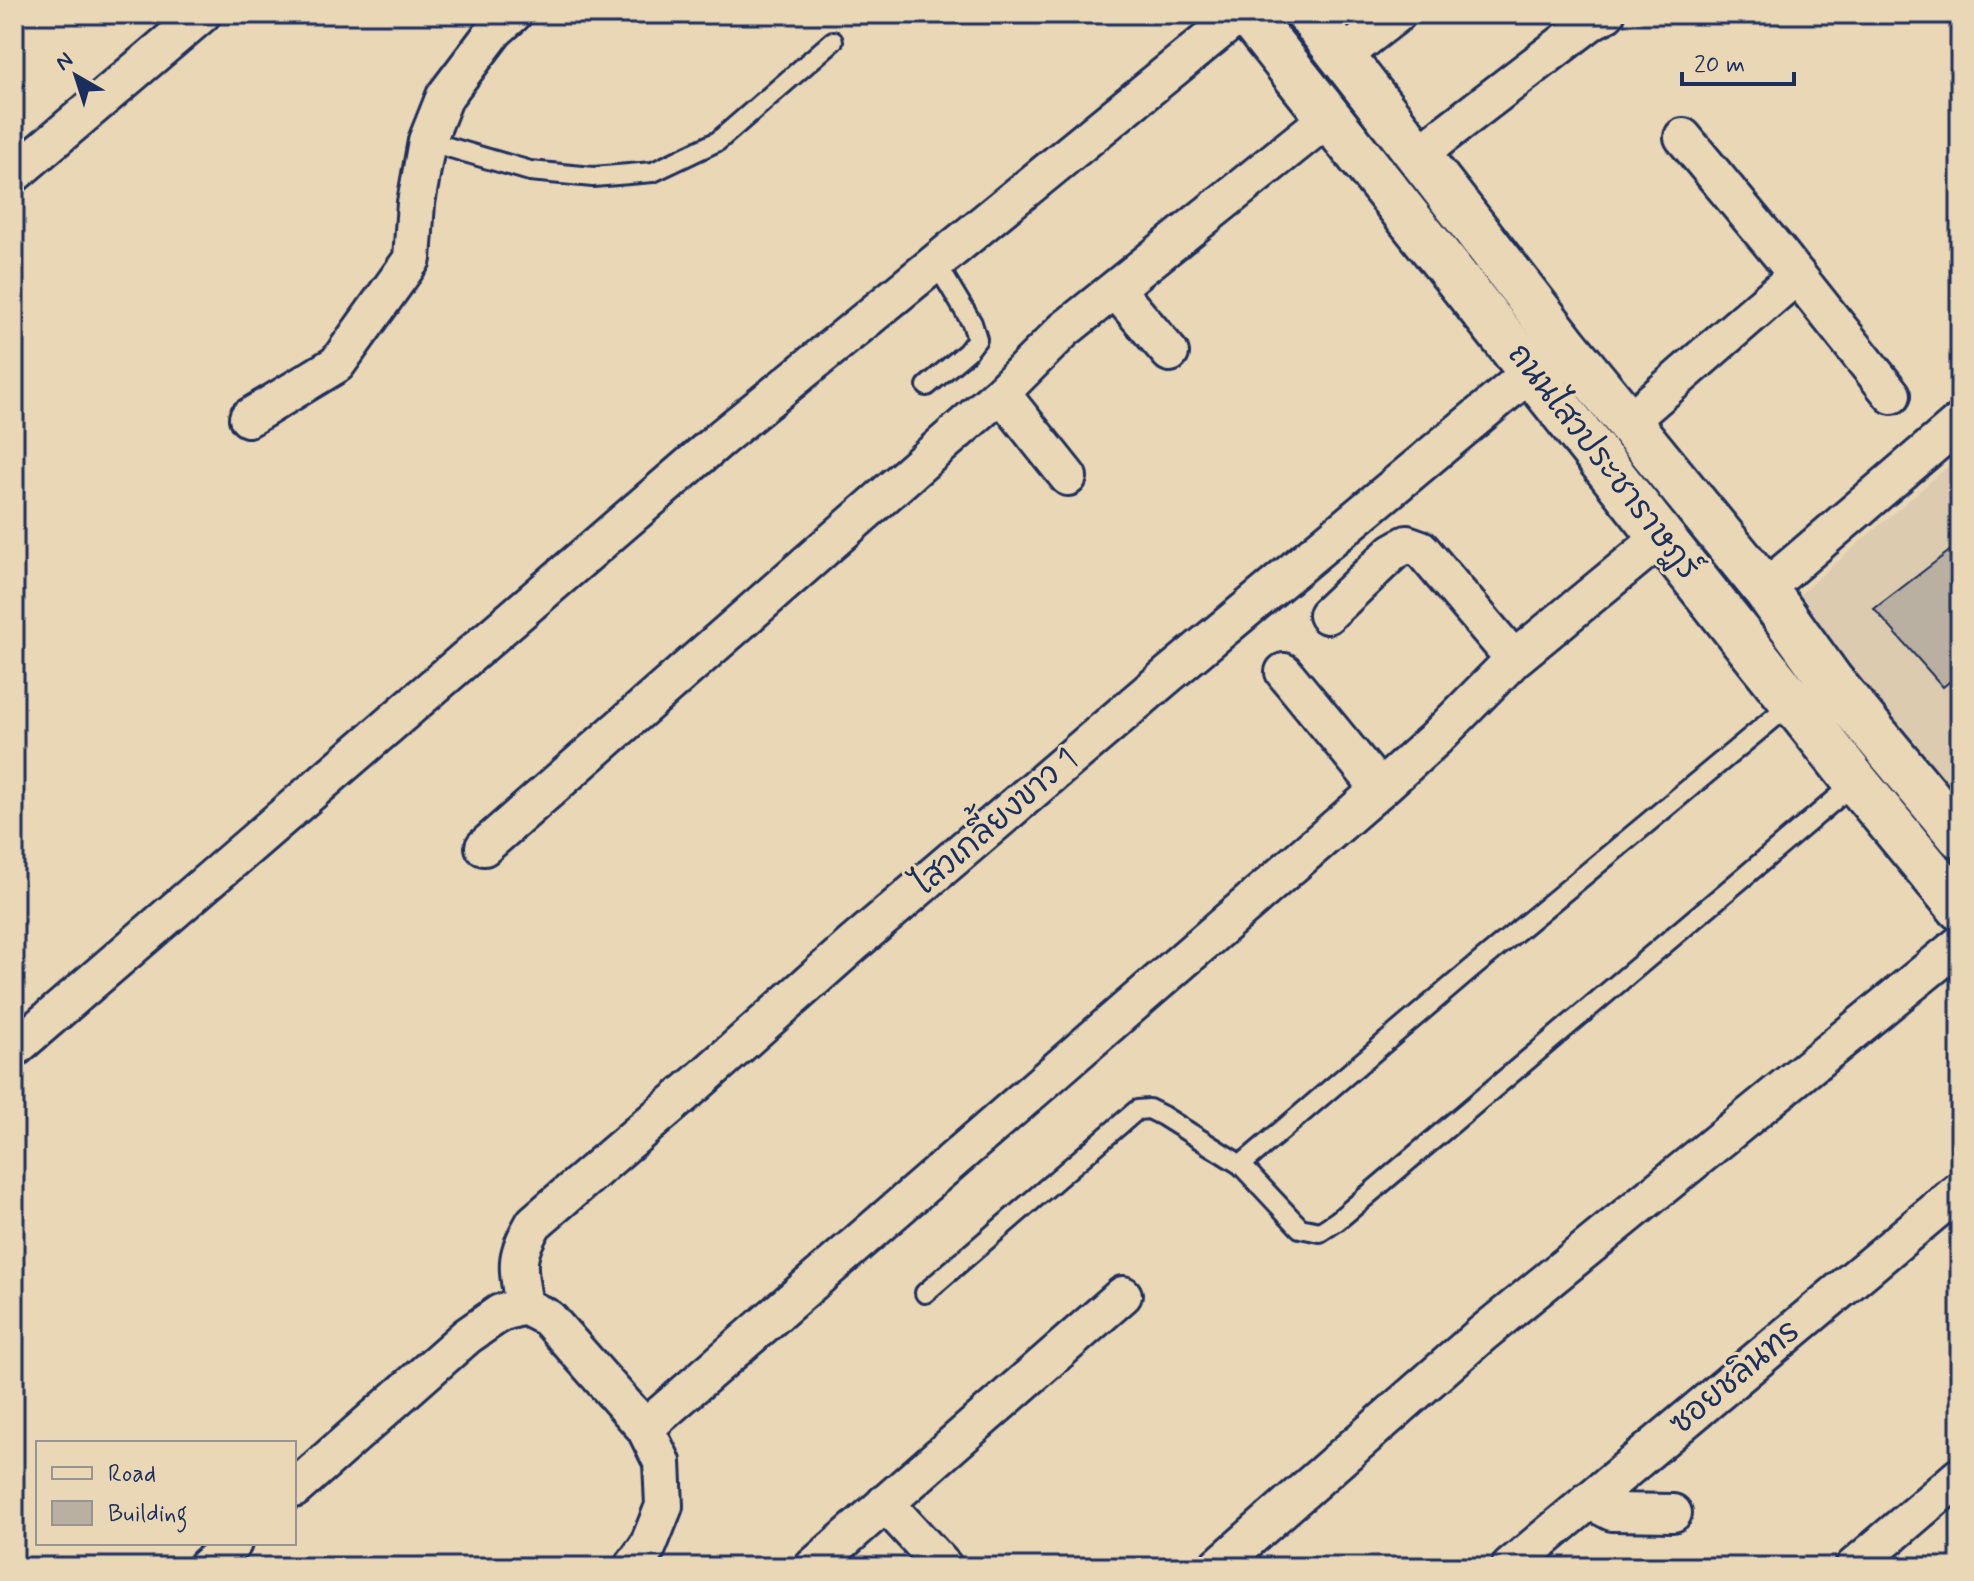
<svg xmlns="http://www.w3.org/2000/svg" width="1974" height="1581" font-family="Mynerve,'Playpen Sans Thai',sans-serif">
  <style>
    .built { fill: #dccbaf }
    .building { fill: #bab0a1; stroke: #1b2f5e; stroke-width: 2 }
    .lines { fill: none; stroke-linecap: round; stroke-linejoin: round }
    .service-casing { stroke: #1b2f5e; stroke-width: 24 }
    .minor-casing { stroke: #1b2f5e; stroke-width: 42 }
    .secondary-casing { stroke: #1b2f5e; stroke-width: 50 }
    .service { stroke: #ead7b5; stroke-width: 18 }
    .minor { stroke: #ead7b5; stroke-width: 36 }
    .secondary { stroke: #ead7b5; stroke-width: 44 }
    .labels { text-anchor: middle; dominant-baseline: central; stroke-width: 6; stroke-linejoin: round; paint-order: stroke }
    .street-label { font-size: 32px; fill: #1b2f5e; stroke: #ead7b5 }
  </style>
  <rect width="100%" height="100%" fill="#ead7b5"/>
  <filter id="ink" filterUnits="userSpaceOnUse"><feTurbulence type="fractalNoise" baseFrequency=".0125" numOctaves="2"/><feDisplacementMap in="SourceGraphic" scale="16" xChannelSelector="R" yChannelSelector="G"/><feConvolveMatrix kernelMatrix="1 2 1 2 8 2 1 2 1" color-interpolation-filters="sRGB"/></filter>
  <g filter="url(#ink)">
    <path class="built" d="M1960,456v345l-166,-202z"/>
    <path class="building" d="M1960,543v130l-17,14 -69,-78z"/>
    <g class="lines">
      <g class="service-casing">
        <path id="service" d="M427,141l103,30 63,6 60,-5 65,-31 115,-100
          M927,386l40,-34 10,-13 -5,-16 -36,-60
          M1793,702l-324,269 -228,194 59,63 20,4 17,-11 519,-439
          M925,1293l212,-183 12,-1 14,7 78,49"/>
      </g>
      <g class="minor-casing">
        <path id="minor" d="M1343,56l54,-42
          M1683,137l97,117 112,141
          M1419,154l173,-133 14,-7
          M14,174l188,-160
          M1115,289l55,64
          M1001,393l67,84
          M248,418l89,-54 75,-105 4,-56 11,-62 18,-45 50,-66 18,-16
          M1628,422l169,-147
          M1765,589l195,-167
          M1327,615l66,-63 14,-8 14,5 93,110
          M1284,672l96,117
          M484,847l517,-454 63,-63 265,-213
          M14,1049l706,-610 520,-425
          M524,1306c-6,-39 -11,-47 10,-83l163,-140 155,-138 316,-270 363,-303
          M645,1428l735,-639 55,-50 79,-80 148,-122
          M294,1489l173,-153 33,-23 24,-7 24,12 97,110 17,34 2,44 -16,40 -15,21
          M1589,1500l23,12 61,1
          M885,1503l59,64
          M206,1567l27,-24
          M813,1567l310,-272
          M1217,1567l265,-233 478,-390
          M1510,1567l450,-377
          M1854,1567l106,-91"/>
      </g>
      <g class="secondary-casing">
        <path id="secondary" d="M1247,14l609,768 104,126
          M1309,14l257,332 199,243 66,92 129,155"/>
      </g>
      <use href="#service" class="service"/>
      <use href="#minor" class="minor"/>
      <use href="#secondary" class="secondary"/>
    </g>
  </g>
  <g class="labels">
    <g class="street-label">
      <text transform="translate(1603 462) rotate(52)">ถนนไสวประชาราษฎร์</text>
      <text transform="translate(996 822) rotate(-41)">ไสวเกลี้ยงขาว 1</text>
      <text transform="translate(1735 1378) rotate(-40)">ซอยชลินทร</text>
    </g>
  </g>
  <rect width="1974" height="1581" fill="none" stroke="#ead7b5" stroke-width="48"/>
  <rect x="24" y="24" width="1926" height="1533" fill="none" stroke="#1b2f5e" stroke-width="3" filter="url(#ink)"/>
  <rect x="36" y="1441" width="260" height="104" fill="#ead7b5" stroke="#979492" stroke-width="2"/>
  <rect x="52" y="1467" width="40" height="12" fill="#ead7b5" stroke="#979492" stroke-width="2"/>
  <text x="108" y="1481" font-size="24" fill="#1b2f5e">Road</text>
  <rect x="52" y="1501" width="40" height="24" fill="#bab0a1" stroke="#979492" stroke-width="2"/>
  <text x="108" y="1521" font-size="24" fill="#1b2f5e">Building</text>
  <g transform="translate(76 76) rotate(321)" stroke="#ead7b5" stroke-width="6" paint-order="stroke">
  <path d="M0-6L14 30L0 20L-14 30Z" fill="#1b2f5e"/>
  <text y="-12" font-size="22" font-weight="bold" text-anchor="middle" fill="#1b2f5e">N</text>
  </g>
  <path d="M1682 72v12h112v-12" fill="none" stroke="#1b2f5e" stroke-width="4"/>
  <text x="1694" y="72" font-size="24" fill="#1b2f5e" stroke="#ead7b5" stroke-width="6" paint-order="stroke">20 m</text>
</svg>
